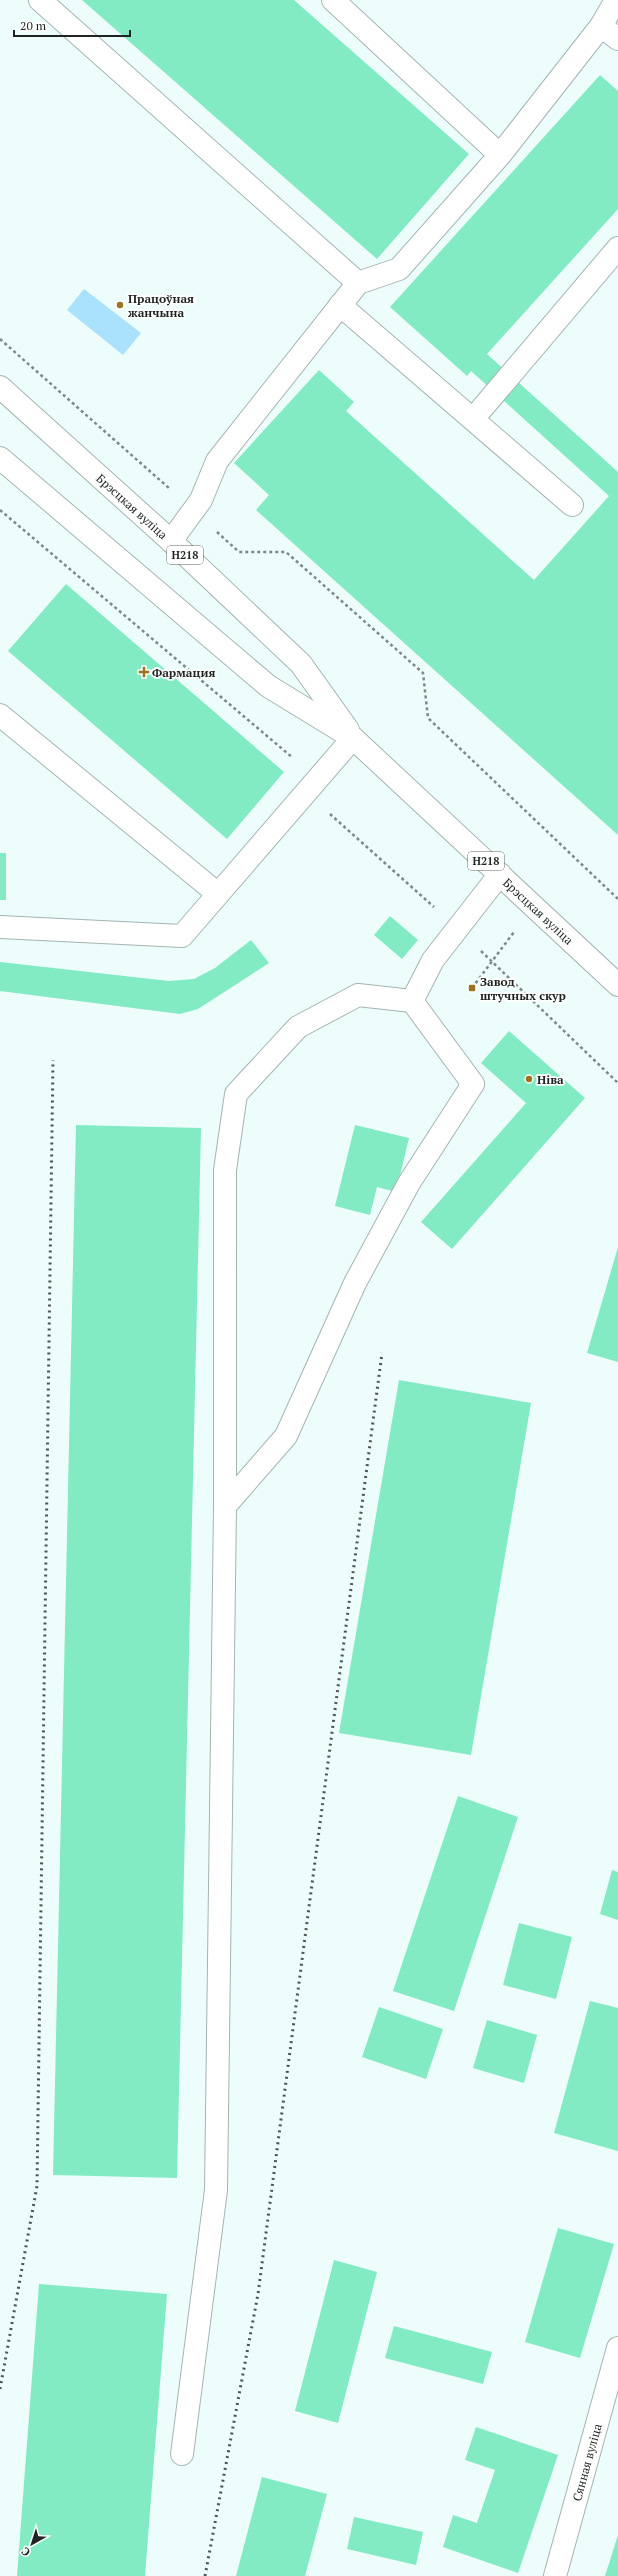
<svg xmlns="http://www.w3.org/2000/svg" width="618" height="2576" font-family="'PT Serif',serif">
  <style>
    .water { fill: #aae1fd }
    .building { fill: #83ebc3 }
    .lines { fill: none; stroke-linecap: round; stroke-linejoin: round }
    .minor-casing { stroke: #a4b4b2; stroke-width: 24 }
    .major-casing { stroke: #a4b4b2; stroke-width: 24 }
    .path { stroke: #7e8887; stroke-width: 2.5; stroke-dasharray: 3 3; stroke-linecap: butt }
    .minor { stroke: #fff; stroke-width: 22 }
    .major { stroke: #fff; stroke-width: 22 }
    .rail { stroke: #4d5554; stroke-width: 3; stroke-dasharray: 2 4; stroke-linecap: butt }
    .poi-dot { fill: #9c7421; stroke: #fff; stroke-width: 1.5 }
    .labels { text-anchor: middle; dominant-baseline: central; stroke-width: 3.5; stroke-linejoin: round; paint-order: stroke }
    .shield { fill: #fff; stroke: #626665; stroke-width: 1 }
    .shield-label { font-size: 11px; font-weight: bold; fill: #1e2423 }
    .poi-label { font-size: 12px; font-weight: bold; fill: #1e2423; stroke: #fff; text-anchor: start }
    .street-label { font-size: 12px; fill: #1e2423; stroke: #fff }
  </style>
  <rect width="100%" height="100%" fill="#edfdfb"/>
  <path class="water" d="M84,289l57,44 -18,22 -56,-45z"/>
  <path class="building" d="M82,0h212l175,154 -92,105z
    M600,75l18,16v118l-131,145 131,118v363l-362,-325 13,-15 -35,-32 85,-93 35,32 -8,9 188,169 75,-84 -138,-125 -4,5 -77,-69z
    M66,584l218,188 -57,67 -219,-188z
    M0,853h6v47h-6z
    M390,916l28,24 -16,19 -28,-24z
    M251,940l18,23 -71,46 -18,5 -180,-23v-29l169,19 25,-2 21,-11z
    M509,1031l76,67 -133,151 -31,-27 105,-119 -45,-40z
    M76,1125l125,3 -24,1050 -124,-3z
    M355,1125l54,13 -13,54 -19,-5 -7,28 -35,-9z
    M618,1247v115l-31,-9z
    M399,1380l132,23 -60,352 -132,-22z
    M458,1796l60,21 -64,194 -61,-20z
    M612,1870l6,2v48l-18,-6z
    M519,1923l53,14 -16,62 -53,-14z
    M590,2001l28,7v143l-64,-18z
    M379,2007l64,22 -17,50 -64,-22z
    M487,2020l50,15 -13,48 -51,-15z
    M558,2228l56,16 -34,114 -55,-16z
    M334,2260l43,12 -39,151 -43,-12z
    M39,2284l128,10 -22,282h-128z
    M394,2326l98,26 -9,32 -98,-26z
    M476,2427l82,28 -40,118 -75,-26 10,-32 24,8 18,-53 -30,-10z
    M262,2477l65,17 -22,82h-69z
    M354,2517l69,15 -7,33 -69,-16z
    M618,2535v41h-13z"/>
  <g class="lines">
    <g class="minor-casing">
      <g id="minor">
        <path d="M40,0l318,283"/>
        <path d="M333,0l167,155"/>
        <path d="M601,26l15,-26"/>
        <path d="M340,305l232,200"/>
        <path d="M473,419l145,-171"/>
        <path d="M171,541l30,-41 16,-39 141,-178 41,-14 101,-114 101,-129 17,13"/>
        <path d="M0,715l218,179"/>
        <path d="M0,927l182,9 171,-198"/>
        <path d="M225,1506l61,-70 69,-153 54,-100 64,-99 -61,-83"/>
        <path d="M182,2454l34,-264 9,-684v-336l11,-76 62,-67 60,-32 54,6 21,-41 67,-86"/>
        <path id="s1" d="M555,2576l63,-228"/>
      </g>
    </g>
    <g class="major-casing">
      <g id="major">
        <path id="s2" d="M0,387l171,154 130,123 47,66"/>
        <path id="s3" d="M0,458l268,228 85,52 265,247"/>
      </g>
    </g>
    <path class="path" d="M0,339l170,150
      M0,510l293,248
      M217,532l22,20h47l137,121 5,45 190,181
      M330,814l104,93
      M481,951l137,132
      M472,988l42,-56"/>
    <use href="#minor" class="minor"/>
    <use href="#major" class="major"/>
    <path class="rail" d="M0,2389l37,-203 16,-1126
      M205,2576l53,-282 124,-941"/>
  </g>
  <g class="poi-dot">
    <circle cx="120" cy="305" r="4"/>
    <path d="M142 666h4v4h4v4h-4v4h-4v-4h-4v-4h4z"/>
    <rect x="468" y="984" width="8" height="8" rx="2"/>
    <circle cx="529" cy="1079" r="4"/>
  </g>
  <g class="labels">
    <g class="shield">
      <rect x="167" y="546" width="36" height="18" rx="3"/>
      <rect x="468" y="852" width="36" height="18" rx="3"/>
    </g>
    <g class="shield-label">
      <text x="185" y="555">Н218</text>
      <text x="486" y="861">Н218</text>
    </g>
    <g class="poi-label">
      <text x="128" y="298">Працоўная<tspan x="128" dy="14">жанчына</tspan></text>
      <text x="152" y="672">Фармация</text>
      <text x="480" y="981">Завод<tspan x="480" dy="14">штучных скур</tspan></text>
      <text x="537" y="1079">Ніва</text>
    </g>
    <g class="street-label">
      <text stroke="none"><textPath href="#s2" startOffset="178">Брэсцкая вуліца</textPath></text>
      <text stroke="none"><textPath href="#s3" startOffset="705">Брэсцкая вуліца</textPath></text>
      <text stroke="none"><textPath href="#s1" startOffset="118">Сянная вуліца</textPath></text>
    </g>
  </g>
  <g transform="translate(32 2544) rotate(219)" stroke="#ffffff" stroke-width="3" paint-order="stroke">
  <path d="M0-3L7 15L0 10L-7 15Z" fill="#1e2423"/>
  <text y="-6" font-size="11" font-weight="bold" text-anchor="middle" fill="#1e2423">С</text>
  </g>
  <path d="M14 30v6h116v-6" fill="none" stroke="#1e2423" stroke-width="2"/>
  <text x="20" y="30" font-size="12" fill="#1e2423" stroke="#ffffff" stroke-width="3" paint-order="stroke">20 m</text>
</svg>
